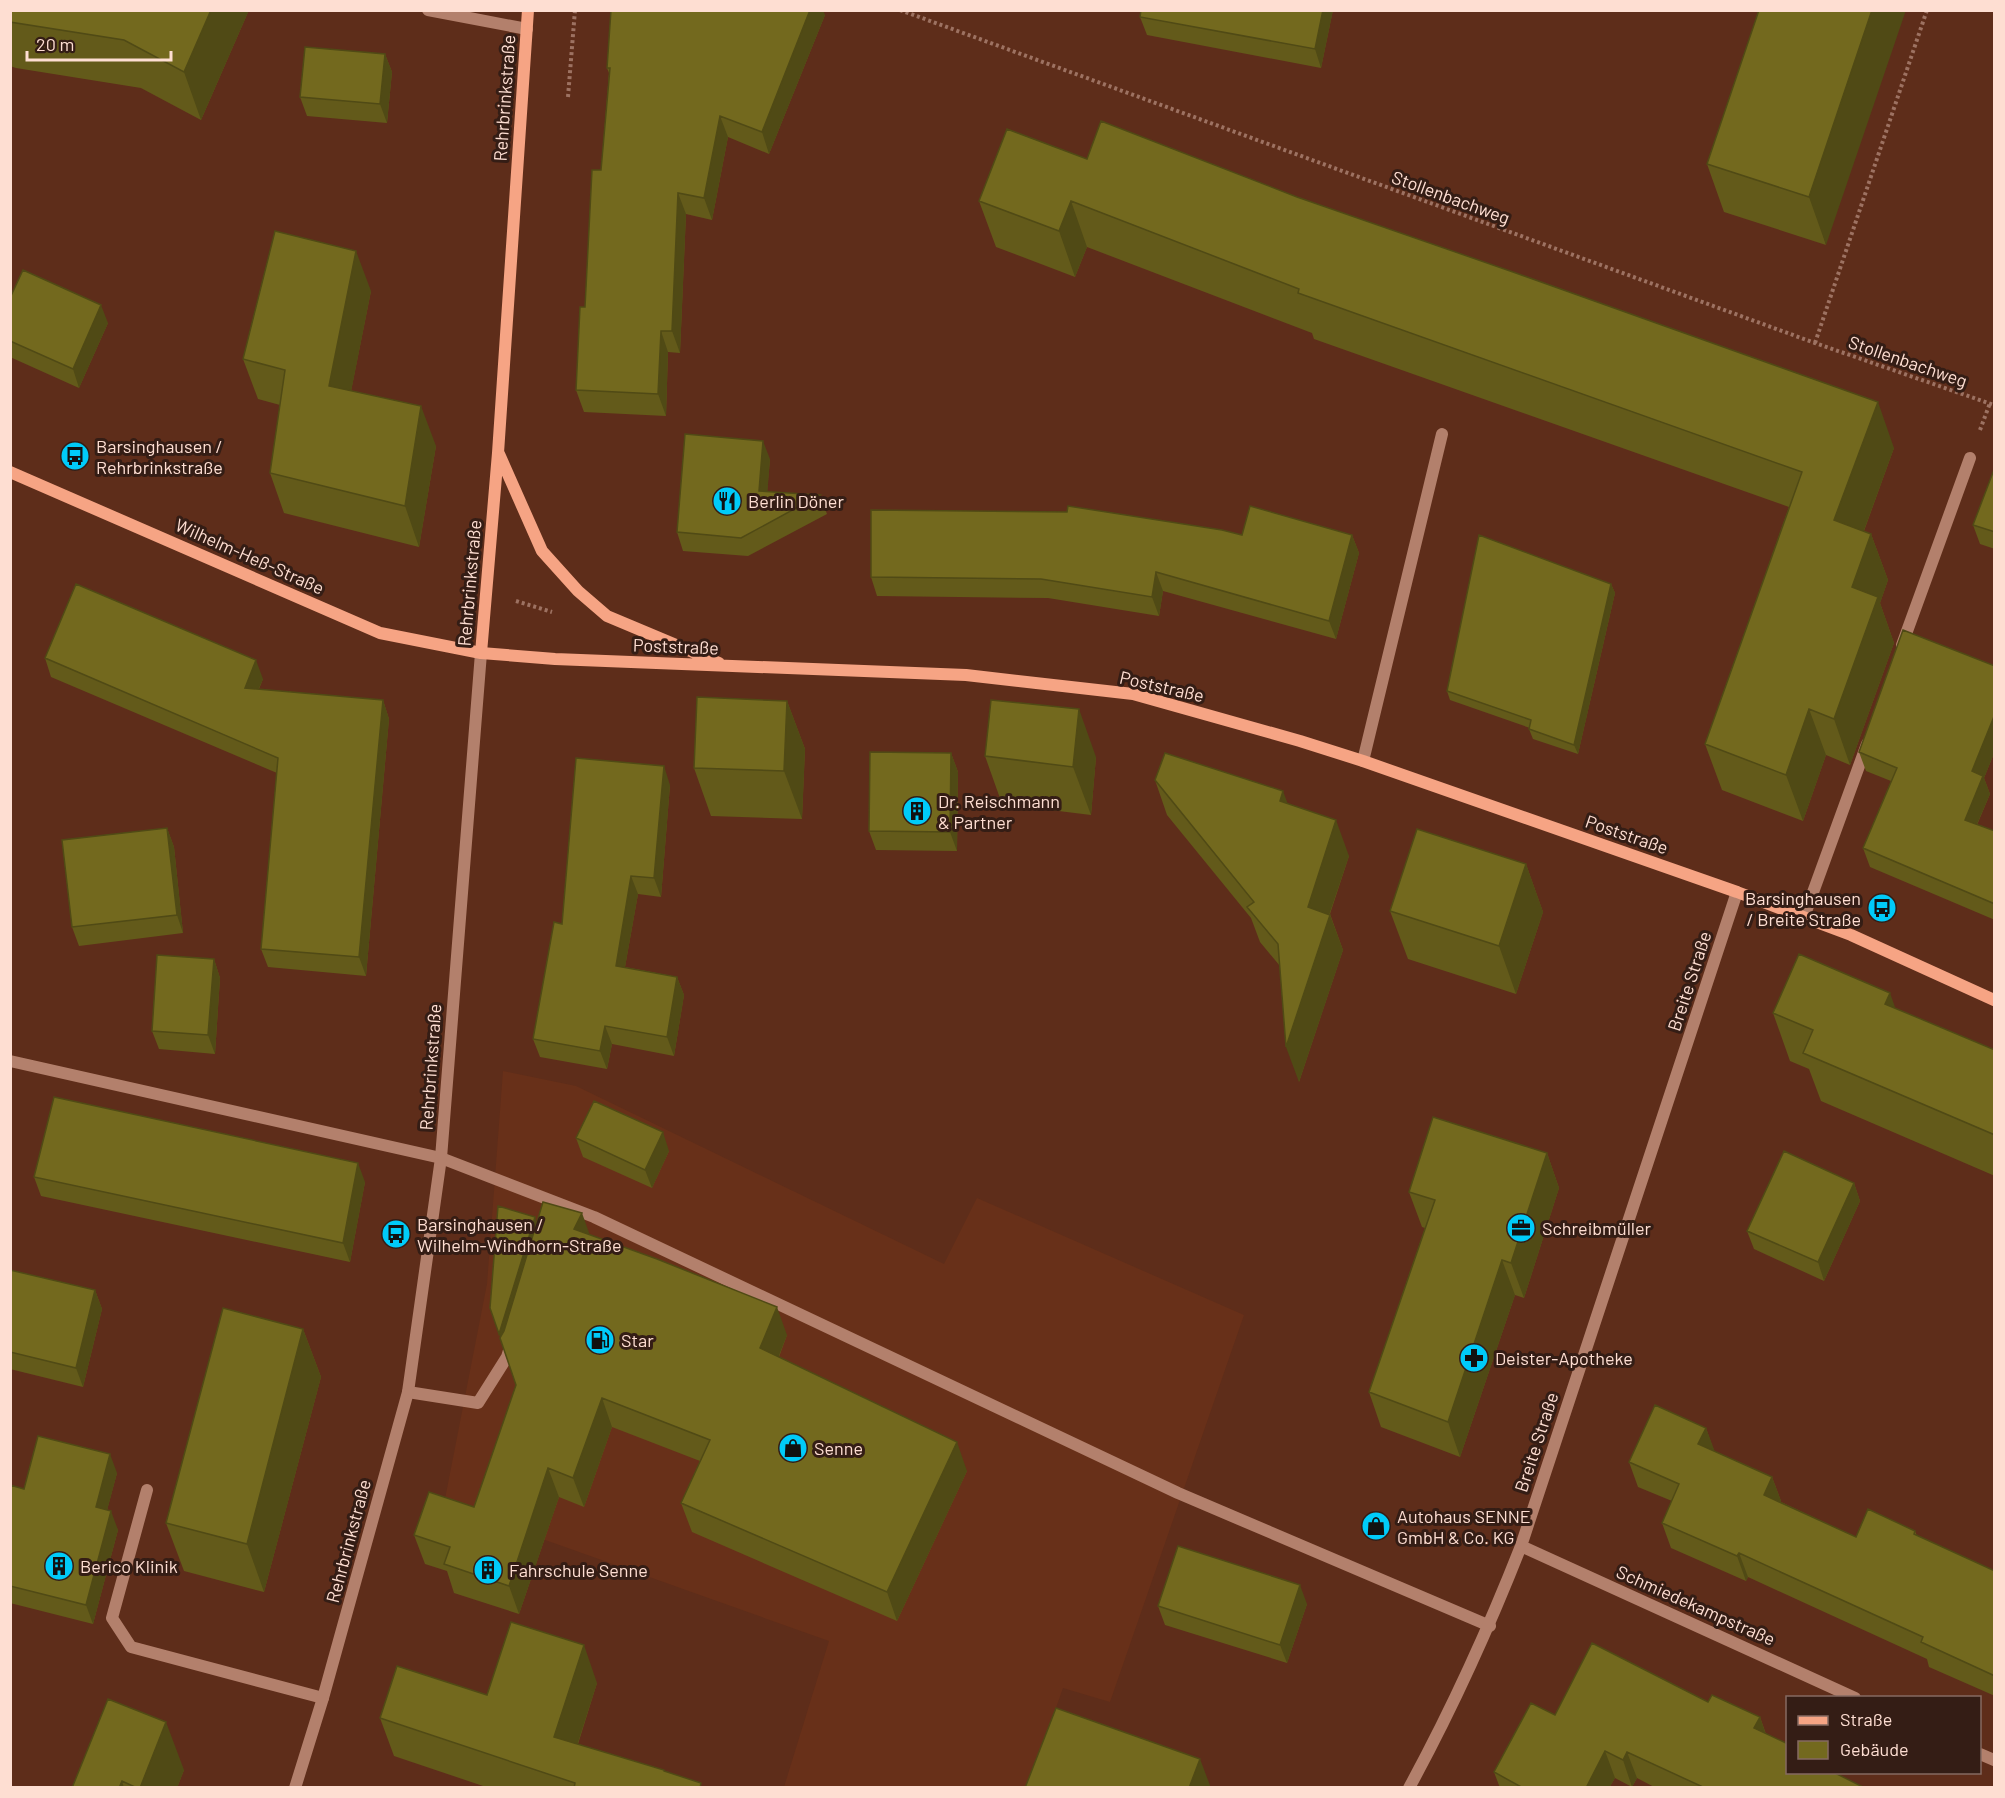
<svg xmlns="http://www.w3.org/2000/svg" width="2005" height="1798" font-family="Barlow,sans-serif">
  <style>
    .built { fill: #683019 }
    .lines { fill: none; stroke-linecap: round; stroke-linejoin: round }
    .path { stroke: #9d7262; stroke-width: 4; stroke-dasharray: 3 3; stroke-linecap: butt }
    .service { stroke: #b3806c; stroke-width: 12 }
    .minor { stroke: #b3806c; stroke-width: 12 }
    .secondary { stroke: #f6a484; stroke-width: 12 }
    .wall { fill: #635a1a }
    .shaded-wall { fill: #504a15 }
    .building { fill: #73691e; stroke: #504a15; stroke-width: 1.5 }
    .labels { text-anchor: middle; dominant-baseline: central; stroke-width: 6; stroke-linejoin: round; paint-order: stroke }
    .street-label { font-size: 18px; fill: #feded2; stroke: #341d15 }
    .poi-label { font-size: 18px; fill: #feded2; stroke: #341d15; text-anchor: start }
  </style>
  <rect width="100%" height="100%" fill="#5e2d1a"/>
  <path class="built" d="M503,1071l73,15 368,178 33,-66 267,117 -134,387 -47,-14 -35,99h-244l45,-146 -385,-137 43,-220z"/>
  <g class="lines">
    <path class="path" d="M900,10l915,333 179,62
      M568,97l7,-87
      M1815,343l112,-333
      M1980,430l10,-27
      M516,601l36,11"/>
    <path class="service" d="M428,10l99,19
      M1363,761l79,-327
      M10,1061l431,97 153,59 584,276 312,133
      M408,1392l70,11 29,-46 4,-13
      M147,1490l-35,128 19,29 192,51"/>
    <path class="minor" d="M1902,645l68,-187
      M1804,917l63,-173
      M1521,1546l334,152
      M1980,1754l14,6
      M295,1788l28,-90 85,-306 33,-234 40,-505
      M1409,1788c43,-79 79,-158 112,-242l216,-654"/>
    <path class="secondary" d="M499,454l43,97 36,40 29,25 112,47
      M10,472l370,161 101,20 74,6 411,16 167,19 167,47 63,20 374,131 114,43 143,65
      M481,653l17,-200 30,-443"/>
  </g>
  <path class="wall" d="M10,10h239l-48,110 -60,-32 -125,-20 -6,-2z
    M1141,10h192l-12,58 -174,-33 -7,-18z
    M1759,10l67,235 -102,-33 -17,-48z
    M825,15l-56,139 -41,-17 -16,83 -26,-6 -6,139 -12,-1 -2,64 -82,-4 -8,-22 9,-83 16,-137 8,-97 -2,-5z
    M385,54l7,18 -5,51 -80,-7 -7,-19z
    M1087,159l807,289 -30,83 7,3 17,46 -8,23 14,40 -44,122 -24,-10 -23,66 -81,-31 -17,-46 84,-237 -475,-168 -2,-6 -225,-86 -12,30 -79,-30 -17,-46z
    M371,291l-20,100 85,55 -17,101 -135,-34 -14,-40 10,-68 -22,-6 -15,-40z
    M10,298l98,25 -29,65 -69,-31z
    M770,459l-3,33 53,3 7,19 -79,42 -65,-5 -6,-19z
    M1995,467v82l-15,-5 -7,-19z
    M1242,535h110l7,18 -23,86 -173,-48 -4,25 -111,-18 -171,-2 -6,-19z
    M1611,584l4,9 -37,161 -45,-15 -4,-10 1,-1 -80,-28 -3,-9z
    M45,658l218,21 -4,10 124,11 6,19 -23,257 -98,-9 -7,-18 16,-176 -226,-96z
    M1995,666v85l-11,27 6,16 -13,31 18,6v89l-125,-53 -7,-19 28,-67 -25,-10 -7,-19z
    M787,701l18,48 -3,70 -91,-3 -17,-48z
    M951,753l7,19 -1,79 -81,-1 -7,-19z
    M985,756l111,1 -5,58 -89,-11z
    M1155,780l133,24 61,52 -19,58 13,36 -44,132 -19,-116 -20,-24 -9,-24 -84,-103z
    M670,785l-9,112 -23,-3 -13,73 52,10 7,18 -10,61 -62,-12 -5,25 -67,-12 -7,-18z
    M167,828l7,19 9,86 -104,13 -7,-19z
    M1526,864l17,48 -27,82 -108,-35 -18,-48z
    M214,959l6,19 -5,76 -56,-5 -7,-18z
    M1895,1008l100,42v126l-174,-75 -12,-32 -19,-8 -17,-48z
    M576,1138l93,13 -17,37 -69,-31z
    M1547,1153l12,35 -35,110 -9,-3 -55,162 -79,-30 -12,-35 56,-164 -3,-1 -13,-35z
    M34,1177l331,5 -15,80 -309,-66z
    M1854,1183l6,18 -36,80 -70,-32 -7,-18z
    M537,1223l53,12 197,100 -8,22 188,114 -70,150 -205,-89 -11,-29 19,-42 -88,-34 -28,80 -25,-10 -40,117 -65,-21 -7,-22 -22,-7 -11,-29 60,-28 42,-122 -16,-47z
    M10,1270l85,20 7,19 -19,78 -73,-18z
    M303,1329l18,48 -57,215 -80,-21 -18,-48z
    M1706,1428l8,23 58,26 9,24v1l75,35 59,-6 2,5 78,35v125l-66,-29 -2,-8 -179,-82 -2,4 -75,-33 -9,-25 10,-22 -34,-14 -9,-25z
    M117,1473l-10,37 11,20 -25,94 -83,-21v-118l14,4z
    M1307,1604l-20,59 -122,-38 -7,-19z
    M597,1683l-19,61 86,26 1,2 38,16h-214l-95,-32 -14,-38 107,-23z
    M1708,1702l52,15 6,17 22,39 77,15h-209l-19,-10 -5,9 -17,-9 -6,10h-109l-6,-16 61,-57z
    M184,1770l-7,18h-105z"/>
  <path class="shaded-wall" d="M211,10h38l-48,110 -17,-48z
    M810,10h13l2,5 -56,139 -7,-22z
    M1323,10h10l-12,58 -6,-19z
    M1872,10h34l-80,235 -17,-48z
    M385,54l7,18 -5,51 -7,-19z
    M720,116l8,21 -16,83 -8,-22z
    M678,193l8,21 -6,139 -8,-22z
    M1071,201l16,46 -12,30 -16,-46z
    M356,251l15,40 -27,136 -15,-41z
    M101,305l7,18 -29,65 -6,-19z
    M661,331l7,21 -2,64 -8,-22z
    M1878,402l16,46 -43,118 -17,-46z
    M421,406l15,40 -17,101 -14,-41z
    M763,441l7,18 -4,51 -7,-19z
    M1871,534l17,46 -8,23 14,40 -44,122 -16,-46 18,-132z
    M1352,535l7,18 -23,86 -7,-18z
    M1156,572l7,19 -4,25 -7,-19z
    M1611,584l4,9 -37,161 -4,-9z
    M256,660l7,19 -12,27 -6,-18z
    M383,700l6,19 -23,257 -7,-19z
    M787,701l18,48 -3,70 -18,-48z
    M1079,709l17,48 -5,58 -18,-48z
    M1809,709l17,46 -23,66 -17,-46z
    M1995,714v37l-11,27 6,16 -19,44 -6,-18 7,-49z
    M951,753l7,19 -1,79 -7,-19z
    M664,766l6,19 -9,112 -7,-19z
    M1283,791l13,35 -16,-25z
    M1336,820l13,36 -29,86 -12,-35z
    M167,828l7,19 9,86 -6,-18z
    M1526,864l17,48 -27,82 -17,-48z
    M631,876l7,18 -16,90 -6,-18z
    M1330,915l13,35 -44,132 -13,-35z
    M214,959l6,19 -5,76 -7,-19z
    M677,977l7,18 -10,61 -7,-19z
    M1890,993l17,48 -22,-37z
    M605,1026l7,18 -5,25 -7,-18z
    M663,1132l6,19 -17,37 -7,-18z
    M1547,1153l12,35 -35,110 -13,-35z
    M358,1163l7,19 -15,80 -7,-19z
    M1854,1183l6,18 -36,80 -6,-19z
    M582,1213l10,28 -18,-12z
    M535,1217l3,9 -36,117 -3,-9z
    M1502,1260l13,35 -55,162 -12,-35z
    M95,1290l7,19 -19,78 -7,-19z
    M777,1307l10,28 -16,41 -11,-28z
    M303,1329l18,48 -57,215 -17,-48z
    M602,1398l10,29 -28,80 -11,-29z
    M1706,1428l9,24 -17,-8z
    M957,1442l10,29 -70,150 -10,-29z
    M110,1454l7,19 -14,53 -7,-19z
    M548,1468l11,29 -40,117 -10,-28z
    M1772,1477l9,24 -8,18 -9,-24z
    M111,1511l7,19 -25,94 -7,-19z
    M1739,1553l9,24 -2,4 -9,-25z
    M1300,1585l7,19 -20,59 -7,-18z
    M584,1645l13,38 -29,91 -14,-37z
    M1760,1717l9,27 -15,-16z
    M166,1722l18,48 -7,18h-37z
    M1605,1751l10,27 -6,10h-23z
    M1627,1752l10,26 -5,9 -9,-27z
    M1200,1759l11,29h-22z
    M122,1781l2,7h-5z"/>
  <path class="building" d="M10,10h201l-27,62 -60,-32 -114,-18z
    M611,10h199l-48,122 -42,-16 -16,82 -26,-5 -6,138h-11l-3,63 -82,-4 4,-83h5l7,-137h9l9,-102h-3z
    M1141,10h182l-8,39 -175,-32z
    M1759,10h113l-63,187 -102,-33z
    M305,47l80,7 -5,50 -80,-7z
    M1101,121l196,76 216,75 365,130 -44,118 37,14 -19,53 26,10 -44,122 -25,-10 -23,66 -81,-31 97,-272 -504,-179 1,-4 -228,-88 -12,30 -80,-30 28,-72 80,30z
    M275,231l81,20 -27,135 92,20 -16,100 -135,-33 15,-103 -42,-11z
    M23,270l78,35 -28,64 -63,-28v-43z
    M685,434l78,7 -4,50 61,4 -79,43 -64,-6z
    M1995,467v65l-22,-7z
    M1068,506l154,24 20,5 8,-29 102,29 -23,86 -173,-49 -4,25 -111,-18 -170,-2v-67l196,2z
    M1479,535l132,49 -37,161 -45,-16 2,-9 -84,-29z
    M76,584l180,76 -11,28 138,12 -24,257 -98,-8 17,-191 -233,-100z
    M1903,630l92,36v48l-23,57 11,5 -18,44 30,11v73l-132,-56 34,-80 -38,-16z
    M697,697l90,4 -3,70 -90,-3z
    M991,700l88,9 -6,58 -88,-11z
    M870,752l81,1 -1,79 -81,-1z
    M1165,753l118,38 -3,10 56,19 -28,87 22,8 -44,132 -8,-103 -31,-37 7,-5 -99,-122z
    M576,758l88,8 -10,112 -23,-2 -15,90 61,11 -10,60 -62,-11 -5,25 -67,-12 21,-117 8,2z
    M167,828l10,87 -105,12 -10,-87z
    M1417,829l109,35 -27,82 -109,-35z
    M1799,954l91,39 -5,11 110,46v85l-192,-82 10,-23 -40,-17z
    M157,955l57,4 -6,76 -56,-4z
    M54,1097l304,66 -15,80 -309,-66z
    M594,1101l69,31 -18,38 -69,-32z
    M1433,1117l114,36 -36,110 -9,-3 -54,162 -79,-30 66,-192 -26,-8z
    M1784,1151l70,32 -36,79 -71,-31z
    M543,1202l39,11 -8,16 83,30 120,48 -17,41 197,94 -70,150 -206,-89 29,-63 -108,-42 -29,80 -25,-10 -39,118 -65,-22 6,-17 -36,-12 15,-43 45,15 42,-122 -16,-47 4,-7z
    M498,1206l37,11 -36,117 -9,-26z
    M10,1270l85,20 -19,78 -66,-16z
    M223,1308l80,21 -56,215 -81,-21z
    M1655,1405l51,23 -8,16 74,33 -8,18 92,42 12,-28 47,22 -1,3 81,37v105l-74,-34 2,-5 -184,-84 -2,3 -75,-33 17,-39 -50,-22z
    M38,1436l72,18 -14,53 15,4 -25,94 -76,-19v-101l14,4z
    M1178,1546l122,39 -20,60 -122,-39z
    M511,1622l73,23 -30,92 110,33v1l37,12 -1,5h-126l1,-5 -195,-65 17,-52 90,29z
    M1592,1643l116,59 4,-7 48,22 -6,11 34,16 -1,5h1v24h47l30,15h-160l-78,-36 -4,8 -18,-9 -19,37h-63l-29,-16 37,-69 24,12z
    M108,1699l58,23 -26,66h-3l-15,-7 -3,7h-47z
    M1056,1708l144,51 -11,29h-164z"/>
  <defs>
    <g id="bus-disc" transform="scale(1.5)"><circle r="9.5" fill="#00cbf9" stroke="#341d15"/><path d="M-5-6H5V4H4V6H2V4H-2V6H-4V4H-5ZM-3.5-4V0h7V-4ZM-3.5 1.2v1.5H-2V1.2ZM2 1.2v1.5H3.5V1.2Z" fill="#111"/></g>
    <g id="restaurant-disc" transform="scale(1.5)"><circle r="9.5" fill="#00cbf9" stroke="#341d15"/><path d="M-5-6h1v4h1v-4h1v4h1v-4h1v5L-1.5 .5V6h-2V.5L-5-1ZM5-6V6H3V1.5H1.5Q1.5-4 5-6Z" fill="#111"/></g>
    <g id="building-disc" transform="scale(1.5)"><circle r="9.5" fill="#00cbf9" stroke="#341d15"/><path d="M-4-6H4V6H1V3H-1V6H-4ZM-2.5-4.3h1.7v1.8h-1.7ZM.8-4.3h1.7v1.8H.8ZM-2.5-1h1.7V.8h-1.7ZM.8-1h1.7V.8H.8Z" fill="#111"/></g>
    <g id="office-disc" transform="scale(1.5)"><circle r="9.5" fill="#00cbf9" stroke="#341d15"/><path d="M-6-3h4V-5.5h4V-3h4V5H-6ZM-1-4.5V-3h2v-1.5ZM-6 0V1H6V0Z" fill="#111"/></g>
    <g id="fuel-disc" transform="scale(1.5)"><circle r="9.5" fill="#00cbf9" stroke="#341d15"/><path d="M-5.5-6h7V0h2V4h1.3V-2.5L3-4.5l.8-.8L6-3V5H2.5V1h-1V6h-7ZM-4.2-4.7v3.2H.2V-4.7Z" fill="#111"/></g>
    <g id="pharmacy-disc" transform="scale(1.5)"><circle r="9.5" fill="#00cbf9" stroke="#341d15"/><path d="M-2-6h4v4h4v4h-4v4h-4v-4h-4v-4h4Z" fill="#111"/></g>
    <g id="shop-disc" transform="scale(1.5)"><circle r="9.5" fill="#00cbf9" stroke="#341d15"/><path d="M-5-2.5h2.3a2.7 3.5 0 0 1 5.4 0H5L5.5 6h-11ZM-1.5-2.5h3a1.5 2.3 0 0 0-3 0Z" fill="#111"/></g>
  </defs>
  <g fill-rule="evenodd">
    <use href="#bus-disc" x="75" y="456"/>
    <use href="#restaurant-disc" x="727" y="501"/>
    <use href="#building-disc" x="917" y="811"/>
    <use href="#bus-disc" x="1882" y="908"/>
    <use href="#office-disc" x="1521" y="1228"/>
    <use href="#bus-disc" x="396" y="1234"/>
    <use href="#fuel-disc" x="600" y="1340"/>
    <use href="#pharmacy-disc" x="1474" y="1358"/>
    <use href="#shop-disc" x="793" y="1448"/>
    <use href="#shop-disc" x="1376" y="1526"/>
    <use href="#building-disc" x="59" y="1566"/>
    <use href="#building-disc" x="488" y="1570"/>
  </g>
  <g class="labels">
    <g class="street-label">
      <text transform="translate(504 98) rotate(-86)">Rehrbrinkstraße</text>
      <text transform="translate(1451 197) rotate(20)">Stollenbachweg</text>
      <text transform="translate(1908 361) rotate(19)">Stollenbachweg</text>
      <text transform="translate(250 556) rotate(24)">Wilhelm-Heß-Straße</text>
      <text transform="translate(469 583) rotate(-85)">Rehrbrinkstraße</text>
      <text transform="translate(676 646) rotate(2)">Poststraße</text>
      <text transform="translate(1162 686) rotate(13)">Poststraße</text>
      <text transform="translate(1627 834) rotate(19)">Poststraße</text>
      <text transform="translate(1689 981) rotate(-72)">Breite Straße</text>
      <text transform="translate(430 1067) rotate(-86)">Rehrbrinkstraße</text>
      <text transform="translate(1536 1442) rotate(-72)">Breite Straße</text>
      <text transform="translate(348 1541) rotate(-75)">Rehrbrinkstraße</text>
      <text transform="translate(1696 1605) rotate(24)">Schmiedekampstraße</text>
    </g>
    <g class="poi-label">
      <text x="96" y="446">Barsinghausen /<tspan x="96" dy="21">Rehrbrinkstraße</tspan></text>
      <text x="748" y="501">Berlin Döner</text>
      <text x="938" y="801">Dr. Reischmann<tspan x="938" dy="21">&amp; Partner</tspan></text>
      <text x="1861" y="898" text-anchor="end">Barsinghausen<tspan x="1861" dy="21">/ Breite Straße</tspan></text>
      <text x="417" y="1224">Barsinghausen /<tspan x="417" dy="21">Wilhelm-Windhorn-Straße</tspan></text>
      <text x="1542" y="1228">Schreibmüller</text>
      <text x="621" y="1340">Star</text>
      <text x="1495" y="1358">Deister-Apotheke</text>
      <text x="814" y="1448">Senne</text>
      <text x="1397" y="1516">Autohaus SENNE<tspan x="1397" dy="21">GmbH &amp; Co. KG</tspan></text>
      <text x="80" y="1566">Berico Klinik</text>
      <text x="509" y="1570">Fahrschule Senne</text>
    </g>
  </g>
  <rect width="2005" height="1798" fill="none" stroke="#feded2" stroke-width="24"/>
  <rect x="1786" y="1696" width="195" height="78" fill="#341d15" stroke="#856a61" stroke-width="1.5"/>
  <rect x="1798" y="1716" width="30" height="9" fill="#f6a484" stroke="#856a61" stroke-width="1.5"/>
  <text x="1840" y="1726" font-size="18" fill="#feded2">Straße</text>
  <rect x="1798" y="1741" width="30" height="18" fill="#73691e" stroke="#856a61" stroke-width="1.5"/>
  <text x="1840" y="1756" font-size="18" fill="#feded2">Gebäude</text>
  <path d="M27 51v9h144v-9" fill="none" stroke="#feded2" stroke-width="3"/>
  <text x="36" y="51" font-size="18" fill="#feded2" stroke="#341d15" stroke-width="4.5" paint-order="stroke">20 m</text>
</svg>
